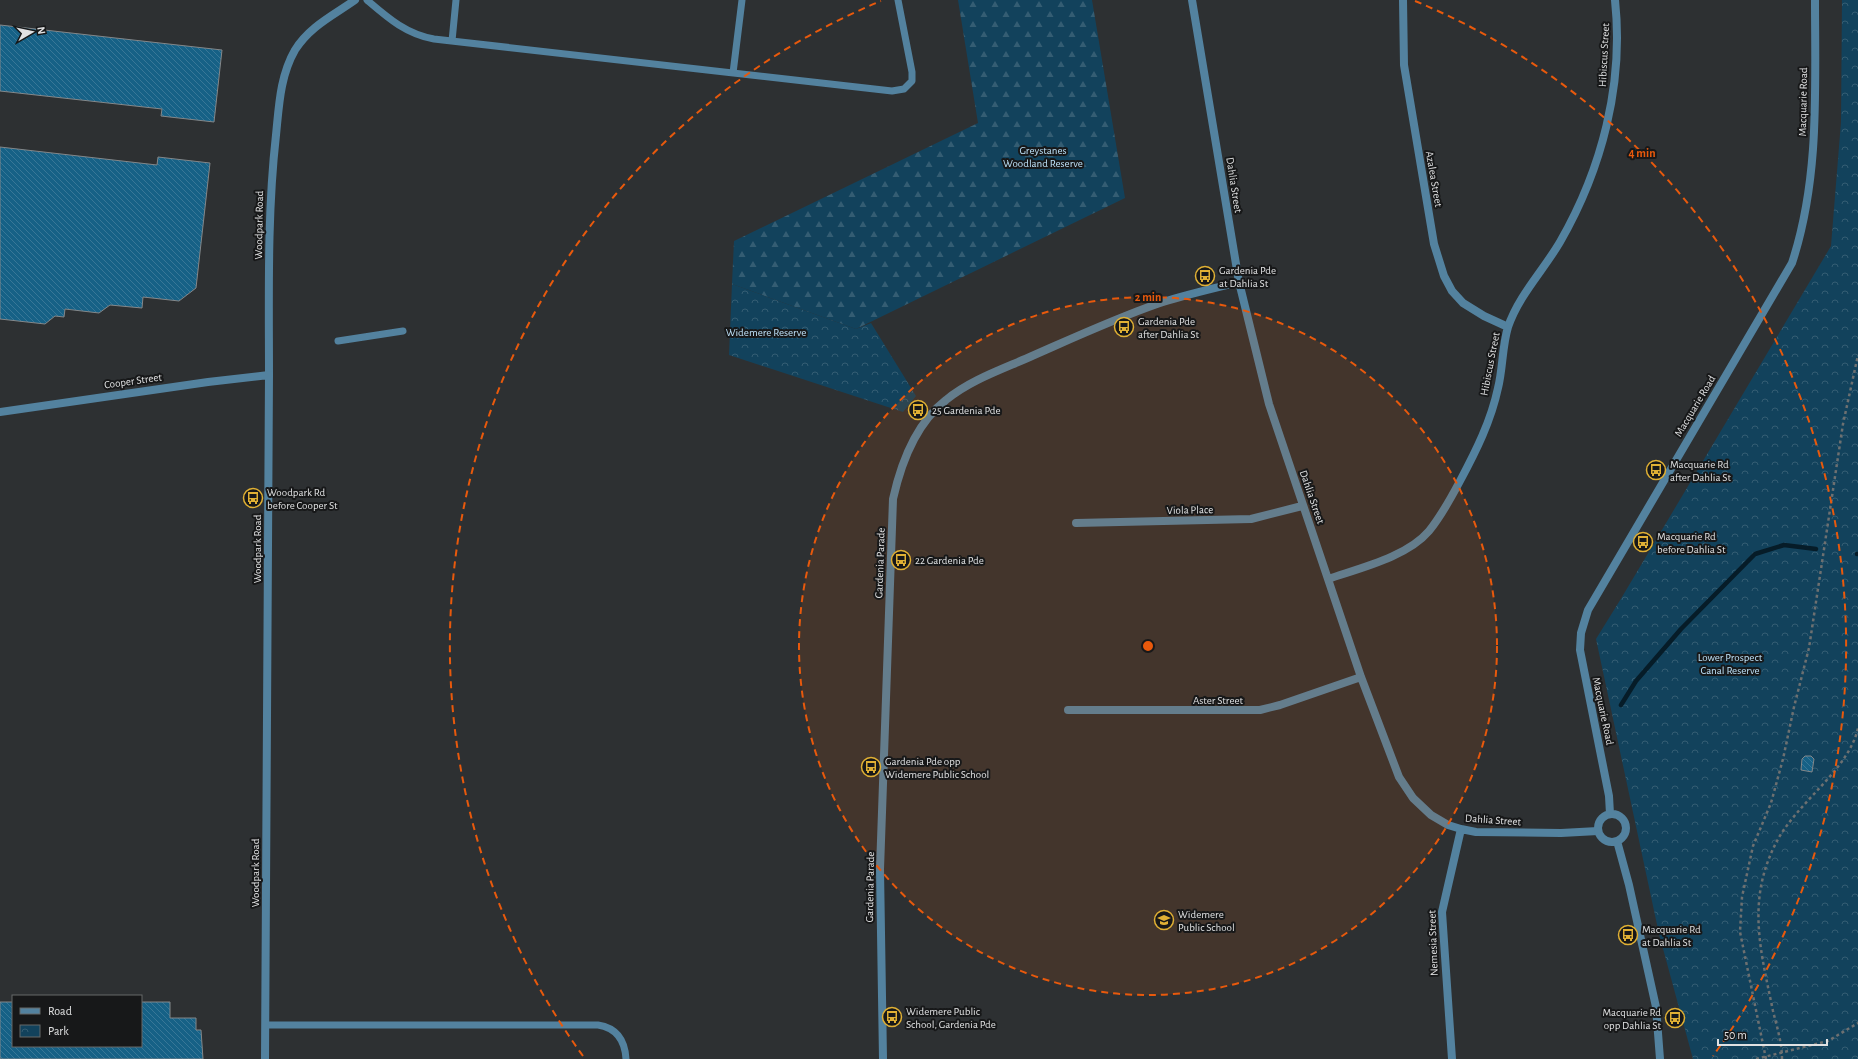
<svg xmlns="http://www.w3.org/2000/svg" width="1858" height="1059" font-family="'Alegreya Sans',sans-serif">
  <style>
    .forest { fill: url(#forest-firs) }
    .park { fill: url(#park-crowns) }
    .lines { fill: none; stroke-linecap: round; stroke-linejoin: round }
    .stream { stroke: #061c28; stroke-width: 4.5 }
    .building { fill: url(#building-back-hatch); stroke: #848789 }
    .path { stroke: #6d7071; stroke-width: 2.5; stroke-dasharray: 3 3; stroke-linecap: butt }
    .service { stroke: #53829f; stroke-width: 7 }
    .minor { stroke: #53829f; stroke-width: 8 }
    .tertiary { stroke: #53829f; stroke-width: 8 }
    .ring { fill: none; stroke: #e8590c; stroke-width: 2; stroke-dasharray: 7 5 }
    .labels { text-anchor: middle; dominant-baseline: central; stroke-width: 4; stroke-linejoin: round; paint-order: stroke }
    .street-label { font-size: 11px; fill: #e0e1e2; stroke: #171819 }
    .park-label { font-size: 11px; fill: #bee2f9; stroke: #171819 }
    .poi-label { font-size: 11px; fill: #e0e1e2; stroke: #171819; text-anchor: start }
    .centre { fill: #e8590c; stroke: #171819; stroke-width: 2 }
    .ring-label { font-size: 12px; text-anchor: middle; font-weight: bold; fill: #e8590c; stroke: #171819; stroke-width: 4; stroke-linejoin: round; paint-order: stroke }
  </style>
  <defs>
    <pattern id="forest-firs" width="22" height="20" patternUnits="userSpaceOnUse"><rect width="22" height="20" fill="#12425c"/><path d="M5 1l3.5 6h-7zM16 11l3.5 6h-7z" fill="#345d73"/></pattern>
    <pattern id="park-crowns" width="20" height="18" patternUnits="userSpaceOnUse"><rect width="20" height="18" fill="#12425c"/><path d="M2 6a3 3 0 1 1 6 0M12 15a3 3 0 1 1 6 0" fill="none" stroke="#345d73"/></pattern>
    <pattern id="building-back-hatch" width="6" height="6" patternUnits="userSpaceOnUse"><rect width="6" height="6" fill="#166186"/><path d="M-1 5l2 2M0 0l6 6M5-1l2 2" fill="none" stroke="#387797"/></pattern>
  </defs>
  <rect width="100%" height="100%" fill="#2d3032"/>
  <path class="forest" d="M958,0h134l33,198 -269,131 -124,-45 2,-43 244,-118z"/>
  <path class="park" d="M1842,0h16v1059h-165l-34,-125 -63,-295 26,-42 209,-351 10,-124z
    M732,284l124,45 15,-6 45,73 -13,16 -174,-57z"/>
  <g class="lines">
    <path class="stream" d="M1857,554h1
      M1621,705l15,-24 45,-52 74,-75 29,-9 32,4"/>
  </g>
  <path class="building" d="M0,25l222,25 -8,72 -53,-6 1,-7 -162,-18z
    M0,147l157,18 1,-8 52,6 -14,125 -17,13 -36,-4 -1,11 -32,-3 -11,8 -34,-4 -1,8 -9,-1 -10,8 -45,-5z
    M1805,756h6l3,3 -2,13 -11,-2 1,-11z
    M0,1002h13v44h128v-44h29v16h26v12h5l2,29h-203z"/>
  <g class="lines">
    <path class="path" d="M1756,1059l72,-18 30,-18
      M1766,1059l-26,-127 2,-35 11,-51 18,-43 12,-44 11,-52 15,-59 34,-224 15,-69
      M1782,1059c0,-16 -5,-32 -9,-48 -12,-59 -27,-110 3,-168 20,-40 73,-73 82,-115"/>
    <path class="service" d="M367,0c21,18 39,34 67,39l458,52 12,-2 8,-8v-9l-14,-72
      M452,41l4,-41
      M733,73l9,-73
      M338,341l65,-10
      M266,1025h332c19,3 27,16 28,34"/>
    <path class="minor" d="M1192,0l47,282 30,122 92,273 38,100 14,21 18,17 17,10 13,4 15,3 85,1 37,-2
      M1403,0l1,65 30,179 10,32 8,15 11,12 21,13 24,11
      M269,375c0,-80 -2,-160 7,-240 3,-29 4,-59 19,-85 15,-24 39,-35 60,-50
      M1076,523l175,-4 51,-13
      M1328,579c32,-11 79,-22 101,-48 13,-16 22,-33 31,-50 16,-30 31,-60 38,-93 5,-20 4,-41 10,-61 11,-32 35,-56 52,-85 42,-73 64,-158 55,-242
      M1068,710h192l20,-5 81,-28
      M883,1059l-3,-190 13,-370c8,-36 22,-75 53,-99 24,-20 57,-31 86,-44 41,-18 82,-37 125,-52 27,-9 55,-15 82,-22
      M1452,1059l-10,-147 19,-83"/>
    <path class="tertiary" d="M0,412l208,-30 61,-7 -4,684
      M1598 828a14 14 0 1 1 28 0a14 14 0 1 1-28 0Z
      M1610,814l-1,-18 -29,-146 1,-17 7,-23 204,-347c28,-85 23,-175 23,-263
      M1617,841l12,44 27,122 4,52"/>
  </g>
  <circle cx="1148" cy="646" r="349" fill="#e8590c" fill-opacity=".12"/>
  <g class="ring">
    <circle cx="1148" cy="646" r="349"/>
    <path d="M583 1056A698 698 0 0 1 881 1M1415 1A698 698 0 0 1 1713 1056"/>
  </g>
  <defs>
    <g id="bus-ring" transform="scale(1)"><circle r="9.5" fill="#171819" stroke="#e0b034" stroke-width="1.5"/><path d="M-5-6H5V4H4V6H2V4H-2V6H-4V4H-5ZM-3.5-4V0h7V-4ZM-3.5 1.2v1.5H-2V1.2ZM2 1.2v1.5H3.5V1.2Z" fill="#e0b034"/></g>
    <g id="school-ring" transform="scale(1)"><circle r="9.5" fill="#171819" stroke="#e0b034" stroke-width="1.5"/><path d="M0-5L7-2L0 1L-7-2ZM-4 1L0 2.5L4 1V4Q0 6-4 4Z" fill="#e0b034"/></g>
  </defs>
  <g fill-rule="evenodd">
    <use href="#bus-ring" x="1205" y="276"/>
    <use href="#bus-ring" x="1124" y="327"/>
    <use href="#bus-ring" x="918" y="410"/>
    <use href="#bus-ring" x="1656" y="470"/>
    <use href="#bus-ring" x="253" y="498"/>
    <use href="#bus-ring" x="1643" y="542"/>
    <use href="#bus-ring" x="901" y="560"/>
    <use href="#bus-ring" x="871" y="767"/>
    <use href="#school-ring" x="1164" y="920"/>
    <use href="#bus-ring" x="1628" y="935"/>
    <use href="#bus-ring" x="892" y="1017"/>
    <use href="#bus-ring" x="1675" y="1018"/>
  </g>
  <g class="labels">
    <g class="street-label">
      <text transform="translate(1604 55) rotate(-87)">Hibiscus Street</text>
      <text transform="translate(1803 102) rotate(-89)">Macquarie Road</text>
      <text transform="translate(1434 179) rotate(80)">Azalea Street</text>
      <text transform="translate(1234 185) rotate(81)">Dahlia Street</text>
      <text transform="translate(259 225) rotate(-89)">Woodpark Road</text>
      <text transform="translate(1490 364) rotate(-79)">Hibiscus Street</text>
      <text transform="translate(133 381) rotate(-8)">Cooper Street</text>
      <text transform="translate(1695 406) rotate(-59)">Macquarie Road</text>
      <text transform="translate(1312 497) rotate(71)">Dahlia Street</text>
      <text transform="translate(1190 510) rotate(-1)">Viola Place</text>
      <text transform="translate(257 549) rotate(-90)">Woodpark Road</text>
      <text transform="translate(880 563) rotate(-88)">Gardenia Parade</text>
      <text x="1218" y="700">Aster Street</text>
      <text transform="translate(1603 711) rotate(78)">Macquarie Road</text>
      <text transform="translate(1493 820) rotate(4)">Dahlia Street</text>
      <text transform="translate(255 873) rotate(-90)">Woodpark Road</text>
      <text transform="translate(870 887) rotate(-89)">Gardenia Parade</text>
      <text transform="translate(1433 943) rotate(-92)">Nemesia Street</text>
    </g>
    <g class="park-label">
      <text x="1043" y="150">Greystanes<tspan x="1043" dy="13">Woodland Reserve</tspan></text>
      <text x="766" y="332">Widemere Reserve</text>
      <text x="1730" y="657">Lower Prospect<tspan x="1730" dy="13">Canal Reserve</tspan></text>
    </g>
    <g class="poi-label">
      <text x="1219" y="270">Gardenia Pde<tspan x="1219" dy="13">at Dahlia St</tspan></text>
      <text x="1138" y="321">Gardenia Pde<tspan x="1138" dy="13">after Dahlia St</tspan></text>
      <text x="932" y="410">25 Gardenia Pde</text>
      <text x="1670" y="464">Macquarie Rd<tspan x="1670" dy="13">after Dahlia St</tspan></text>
      <text x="267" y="492">Woodpark Rd<tspan x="267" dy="13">before Cooper St</tspan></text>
      <text x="1657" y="536">Macquarie Rd<tspan x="1657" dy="13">before Dahlia St</tspan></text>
      <text x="915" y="560">22 Gardenia Pde</text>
      <text x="885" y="761">Gardenia Pde opp<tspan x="885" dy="13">Widemere Public School</tspan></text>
      <text x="1178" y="914">Widemere<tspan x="1178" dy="13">Public School</tspan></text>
      <text x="1642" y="929">Macquarie Rd<tspan x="1642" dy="13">at Dahlia St</tspan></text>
      <text x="906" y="1011">Widemere Public<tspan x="906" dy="13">School, Gardenia Pde</tspan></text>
      <text x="1661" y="1012" text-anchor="end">Macquarie Rd<tspan x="1661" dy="13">opp Dahlia St</tspan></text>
    </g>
  </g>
  <circle cx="1148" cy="646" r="6" class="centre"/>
  <g class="ring-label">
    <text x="1642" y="157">4 min</text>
    <text x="1148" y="301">2 min</text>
  </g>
  <rect x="12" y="995" width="130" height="52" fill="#171819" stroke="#676869"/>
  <rect x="20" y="1008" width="20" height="6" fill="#53829f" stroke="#676869"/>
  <text x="48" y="1015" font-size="12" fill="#e0e1e2">Road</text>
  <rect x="20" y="1025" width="20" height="12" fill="url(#park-crowns)" stroke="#676869"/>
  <text x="48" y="1035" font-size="12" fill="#e0e1e2">Park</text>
  <g transform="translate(32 32) rotate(81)" stroke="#171819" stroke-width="3" paint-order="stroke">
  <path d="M0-3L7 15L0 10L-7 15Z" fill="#e0e1e2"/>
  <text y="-6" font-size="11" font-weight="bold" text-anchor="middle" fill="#e0e1e2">N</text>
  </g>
  <path d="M1718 1039v6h109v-6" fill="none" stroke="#e0e1e2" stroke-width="2"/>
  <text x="1724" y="1039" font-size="12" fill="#e0e1e2" stroke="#171819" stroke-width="3" paint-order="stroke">50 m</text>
</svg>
